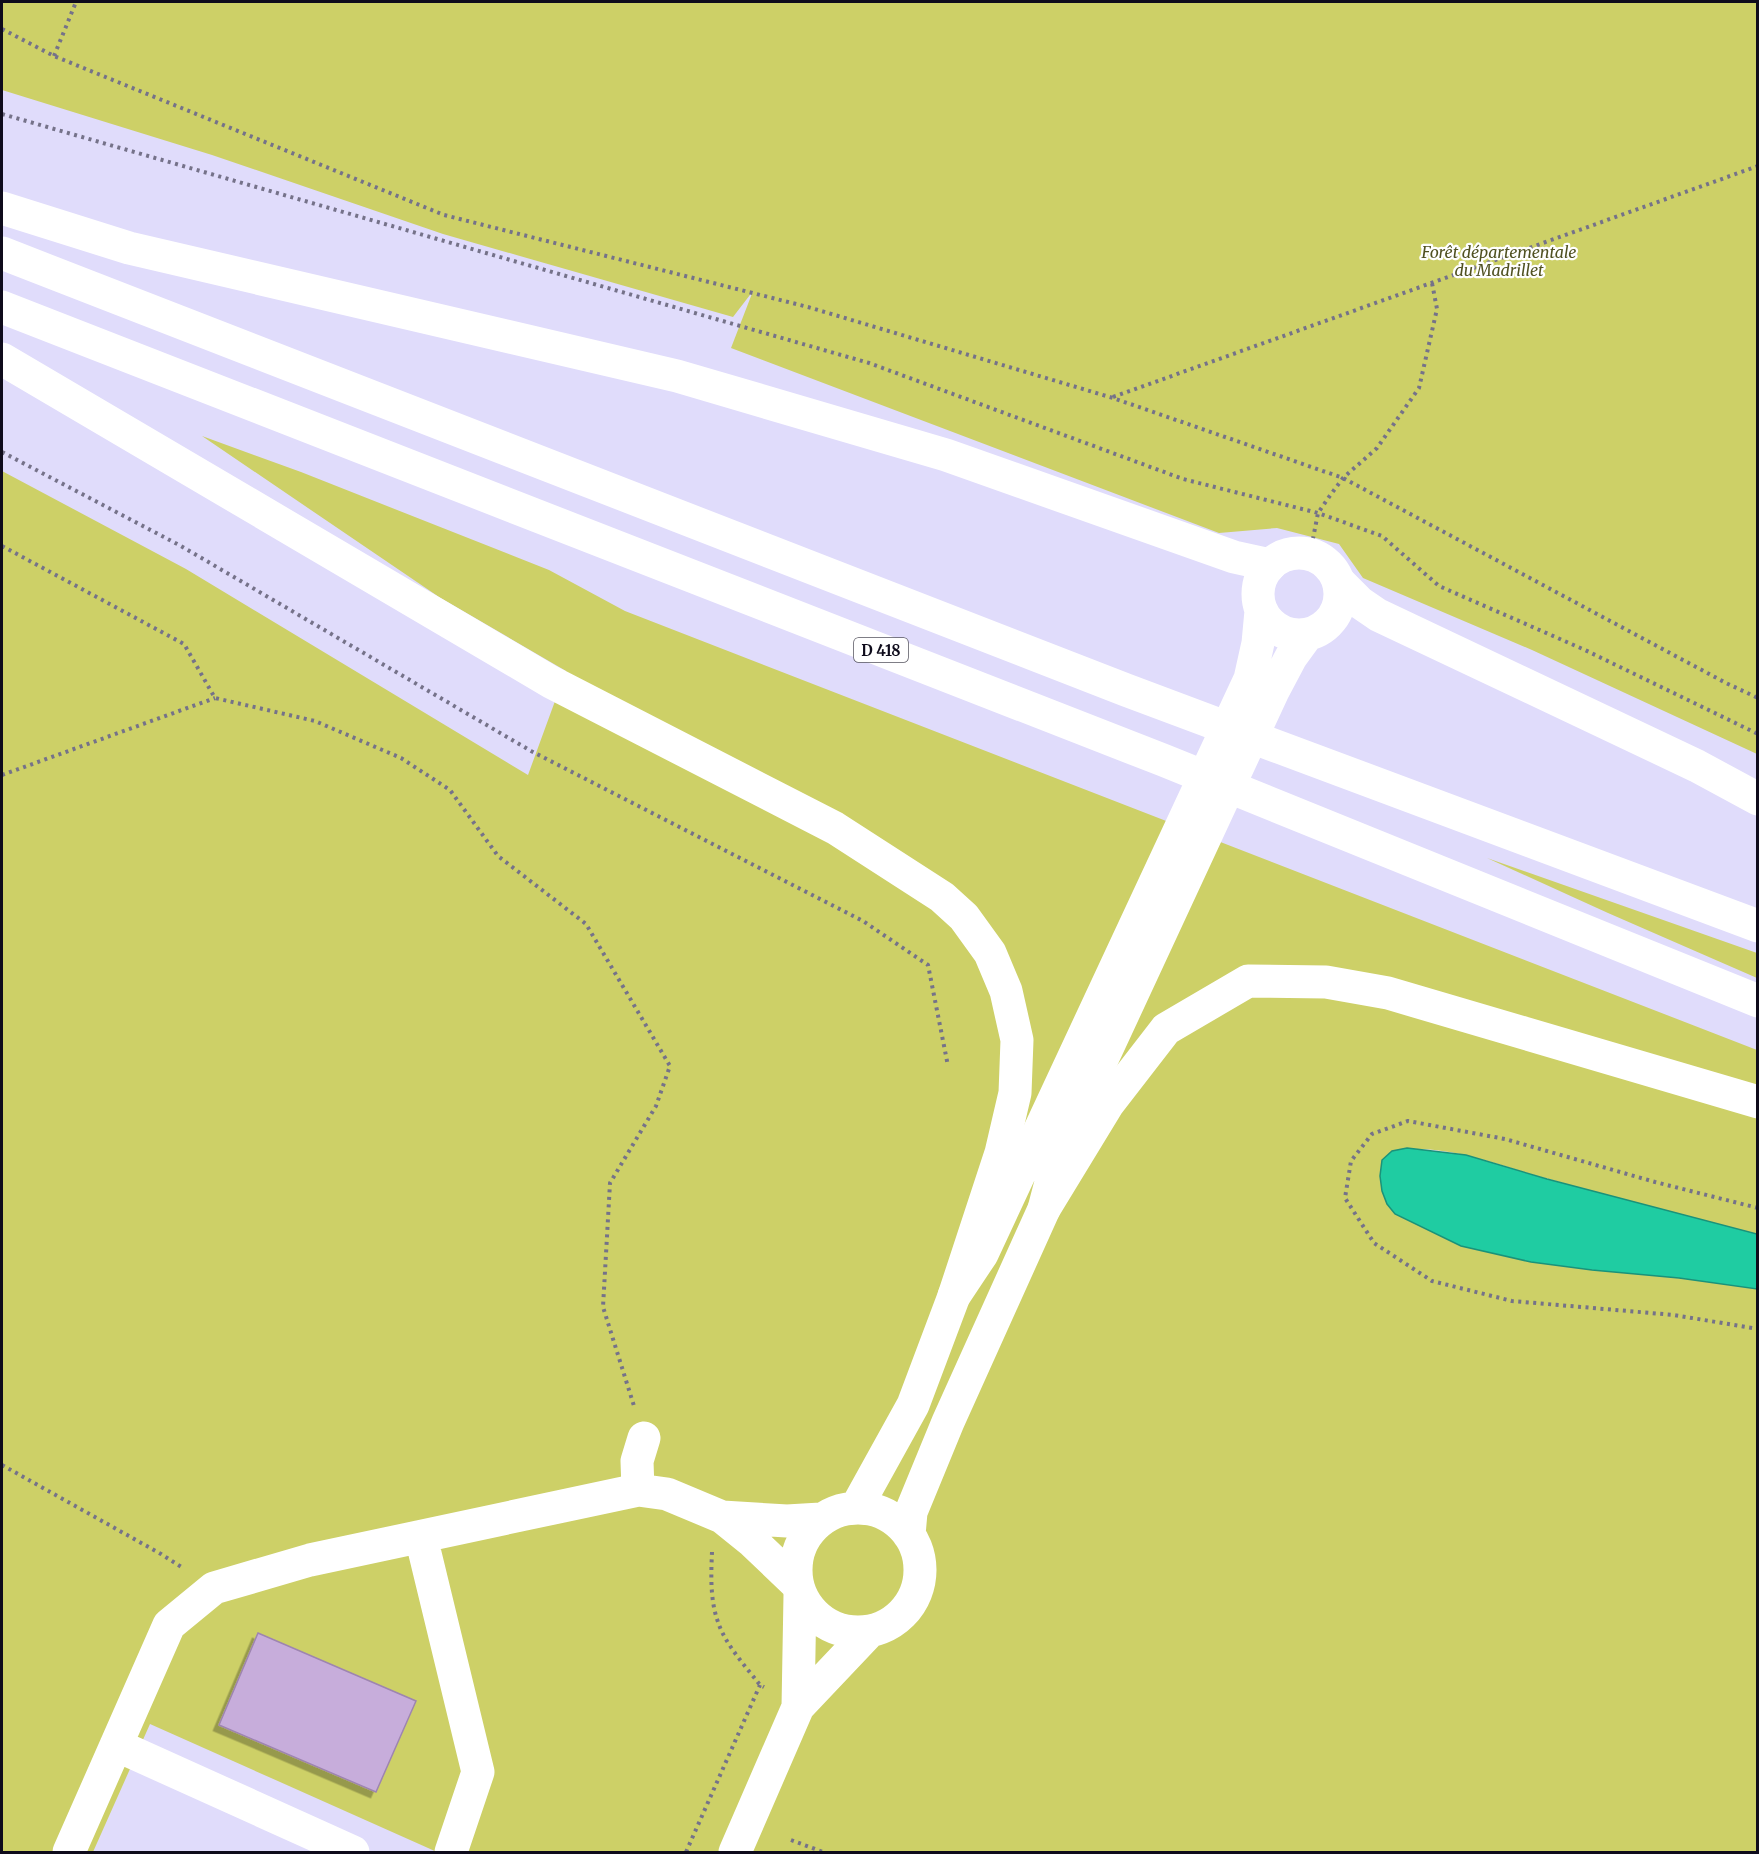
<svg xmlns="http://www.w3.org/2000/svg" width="1759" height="1854" font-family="Merriweather,serif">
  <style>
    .green { fill: #cdd067 }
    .water { fill: #1fcca2; stroke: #1a927a; stroke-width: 1.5 }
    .building { fill: #c7addb; stroke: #9e85b0; stroke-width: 1.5; filter: url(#shadow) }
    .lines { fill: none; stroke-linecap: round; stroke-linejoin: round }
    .path { stroke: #757289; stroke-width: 4; stroke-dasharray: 3 4.5; stroke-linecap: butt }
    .minor { stroke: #fff; stroke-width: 33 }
    .highway { stroke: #fff; stroke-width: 33 }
    .labels { text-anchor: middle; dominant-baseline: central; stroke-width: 4.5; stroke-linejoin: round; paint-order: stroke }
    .shield { fill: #fff; stroke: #56545f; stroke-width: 1.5 }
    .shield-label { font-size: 15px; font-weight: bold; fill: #0e0b1b }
    .park-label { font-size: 16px; font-style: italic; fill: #505121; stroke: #fff }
  </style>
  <defs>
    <filter id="shadow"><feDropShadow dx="-5.5" dy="5.5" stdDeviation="0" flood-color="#0004"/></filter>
  </defs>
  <rect width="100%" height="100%" fill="#e0dcfb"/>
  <path class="green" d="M2,2h1755v752l-225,-104 -169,-72 -24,-34 -62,-16 -58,5 -488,-185 22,-57 -20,26 -290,-83 -231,-79 -210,-65z
    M202,436l99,36 248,98 76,41 1132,439v184c-69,-17 -139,-35 -208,-55 -50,-13 -104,-37 -157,-28l69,95 70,16 61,8 87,8 78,11v563h-1320l-287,-128 -57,128h-91v-1381l184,98 342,206 38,-104 -127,-74z
    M1487,858l270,95v25l-149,-65z"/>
  <path class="water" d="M1407,1148l59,7 81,24 210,55v55l-78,-11 -87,-8 -61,-8 -70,-16 -66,-32 -8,-10 -5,-13 -2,-15 2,-16 10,-9z"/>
  <path class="building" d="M258,1633l158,68 -40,91 -157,-67z"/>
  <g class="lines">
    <path class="path" d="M2,29l52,27 390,159 364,92 305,91 230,80 383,205 32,15
      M54,56l22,-54
      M2,114l867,249 314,116 135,34 64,23 57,50 146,64 173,84
      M1113,397l645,-231
      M2,452l179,94 350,205 332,170 65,44 20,101
      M2,546l182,98 31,54 100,23 86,37 49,32 48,66 88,68 84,142 -14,40 -46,77 -7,124 31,99
      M1310,554l8,-41 11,-16 14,-19 34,-30 42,-60 18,-79 -5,-26
      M2,775l213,-77
      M1758,1208l-103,-26 -150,-43 -97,-18 -36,13 -21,27 -6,37 29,45 58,38 80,20 162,14 84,14
      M2,1465l159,89 22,14
      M712,1552c-1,23 -2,48 6,70 7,22 28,45 42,63l4,2
      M791,1840l32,12
      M686,1852l74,-167"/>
    <path class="minor" d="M1258 594a41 41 0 1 1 82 0a41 41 0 1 1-82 0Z
      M638,1490l-1,-29 7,-23
      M796 1570a62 62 0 1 1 124 0a62 62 0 1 1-124 0Z
      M856,1508l57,-103 41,-109 28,-42 268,-575 8,-36 3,-32
      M722,1517l65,4 34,-2
      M909,1535l2,-23 37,-90 96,-213 15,-57 214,-461 18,-34 16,-22
      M421,1537l57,235 -27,80
      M798,1707l2,-112
      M116,1745l237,107
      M69,1852l100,-227 45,-37 96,-28 328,-70 29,4 55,23 31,25 44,42
      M735,1852l63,-145 72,-76"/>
    <path class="highway" d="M2,208l127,40 548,128 269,79 288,102 36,8
      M2,253l1124,437 632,236
      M2,307l1161,453 595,241
      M2,359l549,323 284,146 107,69 22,20 26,36 16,38 11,49 -2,53 -14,60 -47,143
      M1339,582l20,20 19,13 319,151 61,33
      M1044,1209l64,-105 58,-75 82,-48 78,1 62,11 370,109"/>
  </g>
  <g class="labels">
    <rect class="shield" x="854" y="638" width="54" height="24" rx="4.5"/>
    <g class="shield-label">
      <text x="881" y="650">D 418</text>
    </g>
    <g class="park-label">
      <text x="1499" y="252">Forêt départementale<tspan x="1499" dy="18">du Madrillet</tspan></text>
    </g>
  </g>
  <rect width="1759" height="1854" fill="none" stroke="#0e0b1b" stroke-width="6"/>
</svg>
